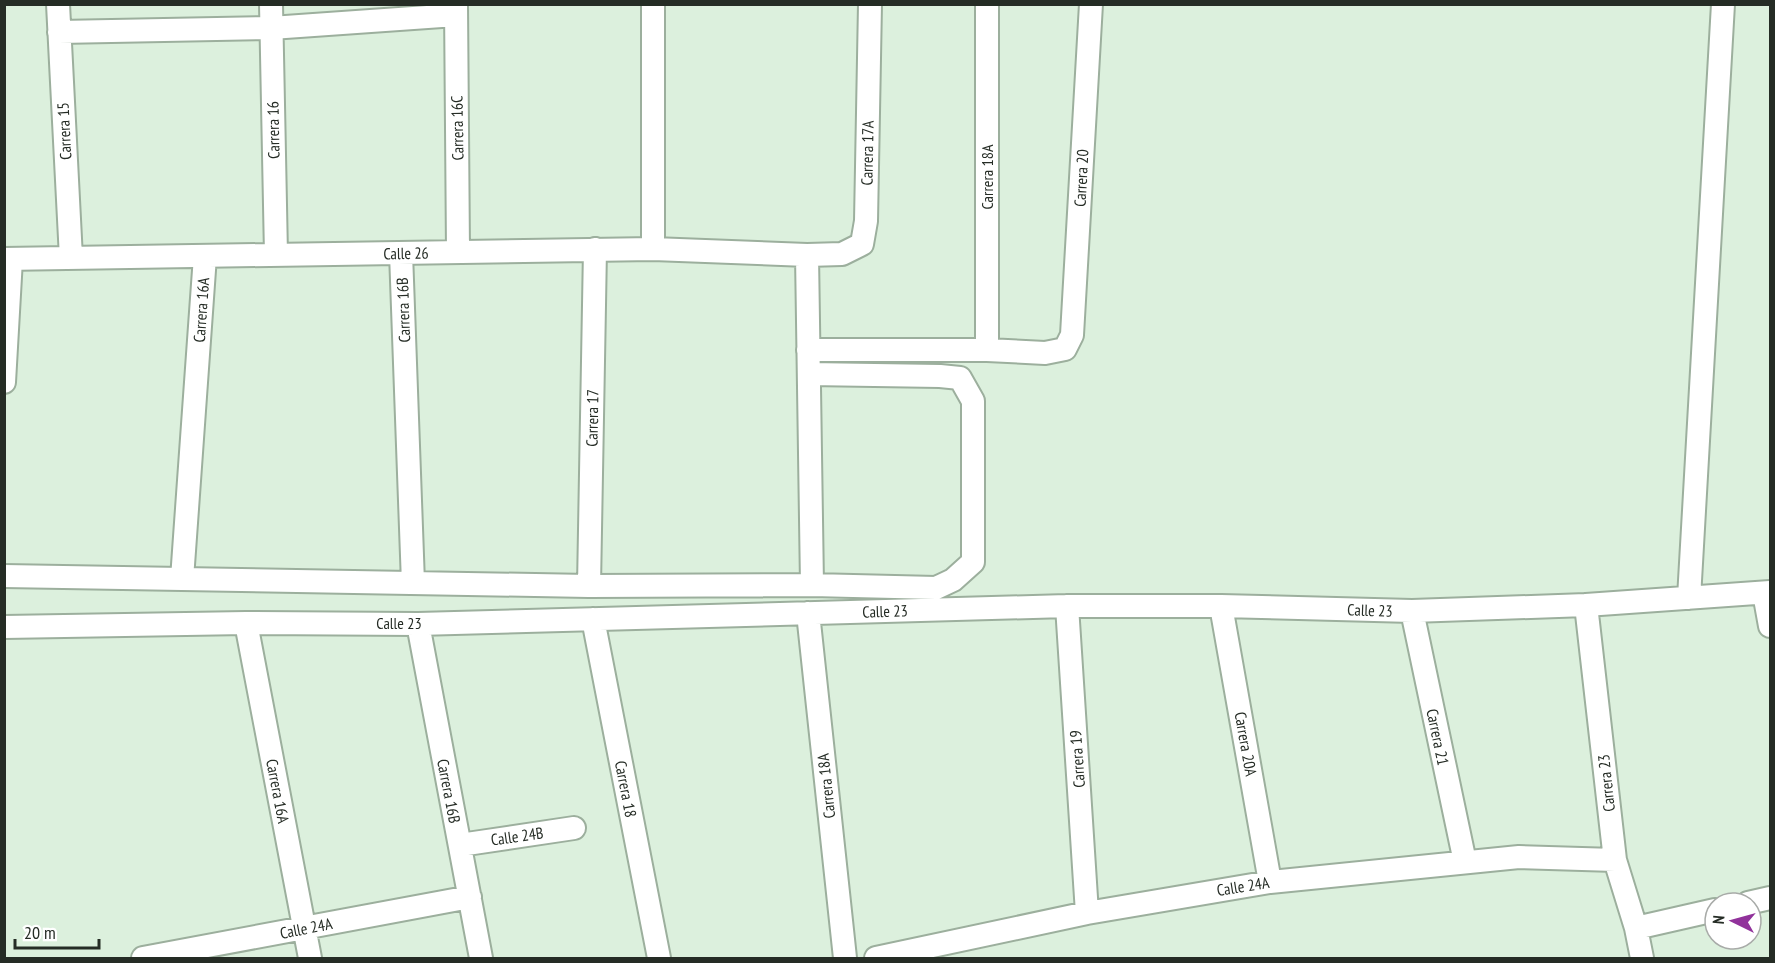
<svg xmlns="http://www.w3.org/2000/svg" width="1775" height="963" font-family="'PT Sans Narrow',sans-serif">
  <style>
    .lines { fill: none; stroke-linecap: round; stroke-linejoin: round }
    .street-casing { stroke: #9caf9d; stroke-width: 26 }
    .street { stroke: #fff; stroke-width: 22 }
    .labels { text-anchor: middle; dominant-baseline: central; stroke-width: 6; stroke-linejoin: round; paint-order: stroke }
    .street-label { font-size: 16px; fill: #252c25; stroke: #fff }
  </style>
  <rect width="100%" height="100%" fill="#dcf0dd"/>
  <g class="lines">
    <g class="street-casing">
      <path id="street" d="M58,4l13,254
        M271,4l5,251
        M456,4l2,248
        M59,32l212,-4 185,-13
        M653,249v-245
        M401,253l12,330
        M807,255l5,330
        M4,259l649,-10 154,6 35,-1 20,-10 4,-23 4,-217
        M808,350h179l58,3 20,-4 7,-14 19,-331
        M987,350v-346
        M4,382l7,-123
        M4,576l585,10 223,-1 124,3 17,-8 20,-18v-161l-13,-23 -20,-2 -131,-2
        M182,579l23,-323
        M589,586l6,-337
        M1764,593l6,33
        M1689,598l34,-594
        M1586,605l29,255 21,68 6,30
        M1067,606l20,307
        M1221,606l49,276
        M1412,611l53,251
        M808,613l37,345
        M593,619l66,339
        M246,623l64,335
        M418,624l63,334
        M4,627l242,-4 172,1 649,-18h154l191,5 174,-6 184,-13
        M460,845l114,-17
        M1748,903l22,-5
        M1636,928l79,-18
        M143,958l327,-61
        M876,958l211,-45 183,-31 249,-25 96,3"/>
    </g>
    <use href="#street" class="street"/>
  </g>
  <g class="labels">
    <g class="street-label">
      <text transform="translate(457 128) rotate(-91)">Carrera 16C</text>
      <text transform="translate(273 130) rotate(-91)">Carrera 16</text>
      <text transform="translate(64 131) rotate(-93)">Carrera 15</text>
      <text transform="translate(867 153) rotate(-89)">Carrera 17A</text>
      <text transform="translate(987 177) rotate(-90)">Carrera 18A</text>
      <text transform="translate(1081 178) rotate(-87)">Carrera 20</text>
      <text transform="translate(406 253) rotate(-1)">Calle 26</text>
      <text transform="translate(201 310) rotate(-86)">Carrera 16A</text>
      <text transform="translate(403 310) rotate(-92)">Carrera 16B</text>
      <text transform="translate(592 418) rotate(-89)">Carrera 17</text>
      <text transform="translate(1370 610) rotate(2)">Calle 23</text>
      <text transform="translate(885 611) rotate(-2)">Calle 23</text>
      <text x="399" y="623">Calle 23</text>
      <text transform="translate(1438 737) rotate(78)">Carrera 21</text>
      <text transform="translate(1246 744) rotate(80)">Carrera 20A</text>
      <text transform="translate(1077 759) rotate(-94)">Carrera 19</text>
      <text transform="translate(1606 783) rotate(-96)">Carrera 23</text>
      <text transform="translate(826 786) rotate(-96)">Carrera 18A</text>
      <text transform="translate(626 789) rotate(79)">Carrera 18</text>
      <text transform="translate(278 791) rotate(79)">Carrera 16A</text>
      <text transform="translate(449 791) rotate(79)">Carrera 16B</text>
      <text transform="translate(517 836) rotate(-8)">Calle 24B</text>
      <text transform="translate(1243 886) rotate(-9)">Calle 24A</text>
      <text transform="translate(306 928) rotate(-11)">Calle 24A</text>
    </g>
  </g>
  <rect width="1775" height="963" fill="none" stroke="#252c25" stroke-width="12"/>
  <g transform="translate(1733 921) rotate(275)"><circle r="28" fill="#ffffff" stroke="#a8aba8" stroke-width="1.5"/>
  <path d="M0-4.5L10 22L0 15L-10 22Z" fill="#91329b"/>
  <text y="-9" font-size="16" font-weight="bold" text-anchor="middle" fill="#252c25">N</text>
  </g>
  <path d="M15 939v9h84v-9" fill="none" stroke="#252c25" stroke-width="3"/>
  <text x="24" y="939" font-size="18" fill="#252c25" stroke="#ffffff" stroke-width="4.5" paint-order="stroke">20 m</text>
</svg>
